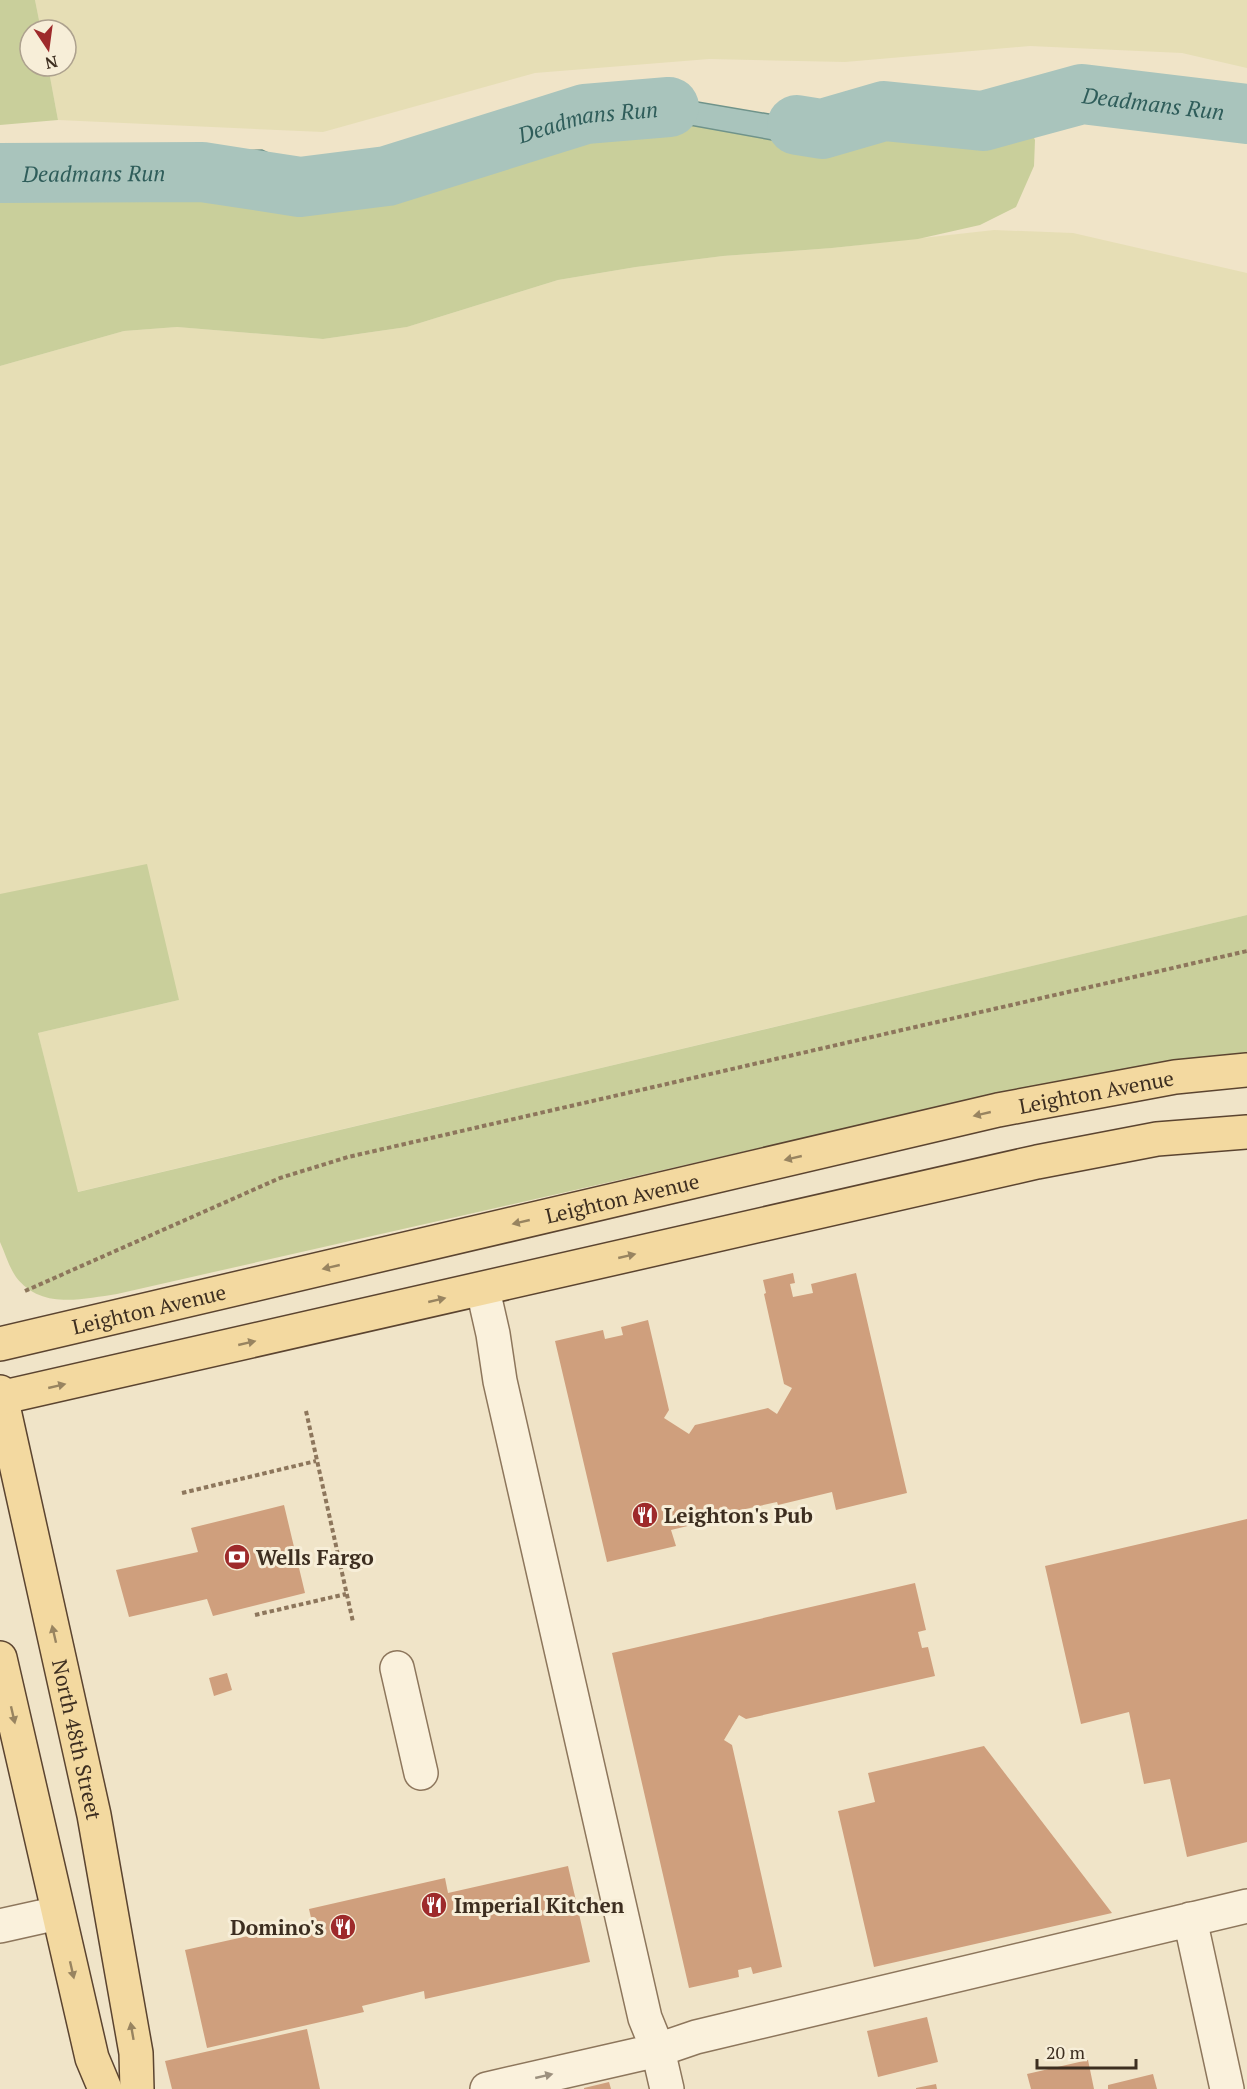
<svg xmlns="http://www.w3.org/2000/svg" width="1247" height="2089" font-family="'PT Serif',serif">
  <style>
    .farmland { fill: #e6deb5 }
    .green { fill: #c9cf9b }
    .water { fill: #a9c4bc; stroke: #6f938a; stroke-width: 1.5 }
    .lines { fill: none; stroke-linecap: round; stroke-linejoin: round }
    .river { stroke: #a9c4bc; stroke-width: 60 }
    .building { fill: #cf9f7d }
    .minor-casing { stroke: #8d765c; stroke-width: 36 }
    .major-casing { stroke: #5b4430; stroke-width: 36 }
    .path { stroke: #8d765c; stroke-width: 4; stroke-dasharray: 4.5 3; stroke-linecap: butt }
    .minor { stroke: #faf1dc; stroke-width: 33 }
    .major { stroke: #f3d9a0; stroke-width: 33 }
    .oneway { fill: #988460 }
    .oneway2 { fill: #9c907e }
    .labels { text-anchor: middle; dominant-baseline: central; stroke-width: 6; stroke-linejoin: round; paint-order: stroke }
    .street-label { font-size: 21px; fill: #3d2e20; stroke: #f7eed8 }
    .poi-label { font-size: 21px; font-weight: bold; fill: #3d2e20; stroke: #f7eed8; text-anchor: start }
    .water-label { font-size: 22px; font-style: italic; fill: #2f5d5a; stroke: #f7eed8 }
  </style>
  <rect width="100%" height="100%" fill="#f0e4c8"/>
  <path class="farmland" d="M35,0h1212v68l-65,-15 -152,-7 -185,16 -136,-3 -174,14 -212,59 -265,-12 -10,-54h18v-36h-25z
    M994,230l79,3 174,40v642l-1170,277 -39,-159 141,-33 -179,-106v-528l124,-35 53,-4 146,12 84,-12 151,-47 78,-13 87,-11 109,-8z"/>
  <path class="green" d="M0,0h35l6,30h-11v36h18l10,54 -58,5z
    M1021,111l14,29 -1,26 -18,41 -36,18 -62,14 -86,9 -109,8 -87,11 -78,13 -151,47 -84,12 -146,-12 -53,4 -124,35v-185l190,3 47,-18 89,35 313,-85 166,30 76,-9z
    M147,864l32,136 -141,33 40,159 1169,-277v141l-44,1 -228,42 -858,195c-35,5 -76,16 -101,-17 -7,-10 -11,-24 -16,-35v-348z"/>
  <path class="water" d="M1099,82l94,15 54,5v32l-103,-21 -128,-1 -135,25 -76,9 -166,-30 -313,85 -89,-35 -47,18 -190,-3v-23l262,-8 58,27 183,-37 148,-46 153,26 189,-18z"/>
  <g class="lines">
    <g class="river">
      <path id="s1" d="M797,125l25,4 62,-18 99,10 99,-27 165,20"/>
      <path id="s2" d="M0,173l202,-1 98,15 87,-11 198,-62 84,-7"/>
    </g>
  </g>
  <path class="building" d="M793,1273l2,10 -5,1 3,13 20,-4 -2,-9 45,-11 51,220 -71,17 -4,-18 -54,13 -1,-3 -36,8 1,3 -71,17 5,16 -69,16 -52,-221 48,-11 2,9 18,-4 -2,-8 27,-7 21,90 -5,8 25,16 6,-9 73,-17 9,6 15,-26 -8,-4 -20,-90 2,-1 -3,-13z
    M284,1505l21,88 -92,23 -6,-17 -78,18 -13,-47 82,-18 -7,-24z
    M1247,1519v323l-60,15 -17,-78 -26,5 -15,-72 -48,12 -36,-158z
    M915,1583l11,47 -8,2 4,16 6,-1 7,29 -189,43 -7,-4 -15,25 8,5 50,222 -29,7 -2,-7 -13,3 1,7 -50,11 -77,-335z
    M227,1673l5,17 -18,6 -5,-18z
    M984,1746l128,167 -238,54 -36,-156 37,-9 -7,-29z
    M568,1866l22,96 -165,37 -1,-8 -62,15 2,6 -157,36 -22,-98 127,-28 -3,-13 136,-31 3,15z
    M927,2017l11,45 -60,15 -11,-46z
    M307,2029l13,60h-148l-7,-28z
    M1088,2060l6,29h-63l-4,-15z
    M1153,2074l4,15h-49v-4z
    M609,2082l2,7h-27v-1z
    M936,2084l1,5h-21v-1z"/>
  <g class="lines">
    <g class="minor-casing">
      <path id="minor" d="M483,1290l10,44 7,47 145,637 13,32 9,39
        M397,1668l24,105
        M1190,1919l37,170
        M0,1926l58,-13
        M487,2089l171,-39 38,-13 551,-131"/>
    </g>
    <g class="major-casing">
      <g id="major">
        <path id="s3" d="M0,1344l998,-234 177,-33 72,-7"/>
        <path id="s4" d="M0,1392l94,423 42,238 1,36"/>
        <path d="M0,1398l1037,-236 120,-23 90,-7"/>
        <path d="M0,1658l92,400 13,31"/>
      </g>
    </g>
    <path class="path" d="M25,1291l255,-113 68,-21 899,-206
      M306,1411l47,211
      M182,1493l134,-32
      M255,1615l91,-21"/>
    <use href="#minor" class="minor"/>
    <use href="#major" class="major"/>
  </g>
  <defs><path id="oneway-solid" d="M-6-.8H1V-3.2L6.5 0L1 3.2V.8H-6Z" transform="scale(1.5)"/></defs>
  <g class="oneway">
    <use href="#oneway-solid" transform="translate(982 1114) rotate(167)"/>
    <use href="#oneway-solid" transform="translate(793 1158) rotate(167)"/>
    <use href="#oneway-solid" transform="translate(521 1222) rotate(167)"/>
    <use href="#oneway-solid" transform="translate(627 1256) rotate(-13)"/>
    <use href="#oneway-solid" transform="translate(331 1267) rotate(167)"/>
    <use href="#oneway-solid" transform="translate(437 1300) rotate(-13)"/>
    <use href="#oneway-solid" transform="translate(247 1343) rotate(-13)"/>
    <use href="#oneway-solid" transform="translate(57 1386) rotate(-13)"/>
    <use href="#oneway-solid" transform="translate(54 1634) rotate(-103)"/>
    <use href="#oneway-solid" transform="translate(13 1715) rotate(77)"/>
    <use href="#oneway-solid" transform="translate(72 1970) rotate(77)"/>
    <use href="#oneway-solid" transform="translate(132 2031) rotate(-100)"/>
  </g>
  <use class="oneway2" href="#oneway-solid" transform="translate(544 2076) rotate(-13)"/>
  <defs>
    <g id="restaurant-disc" transform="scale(1.35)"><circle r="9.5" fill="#9e2a2b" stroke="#f7eed8"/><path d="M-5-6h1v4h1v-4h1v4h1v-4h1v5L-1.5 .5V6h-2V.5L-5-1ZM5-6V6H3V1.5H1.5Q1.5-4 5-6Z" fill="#fff"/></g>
    <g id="bank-disc" transform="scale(1.35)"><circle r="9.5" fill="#9e2a2b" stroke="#f7eed8"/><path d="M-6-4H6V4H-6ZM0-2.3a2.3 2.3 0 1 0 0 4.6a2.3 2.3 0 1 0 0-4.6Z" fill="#fff"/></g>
  </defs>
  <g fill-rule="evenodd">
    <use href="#restaurant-disc" x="645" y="1515"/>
    <use href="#bank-disc" x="237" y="1557"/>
    <use href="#restaurant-disc" x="434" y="1905"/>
    <use href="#restaurant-disc" x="343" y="1927"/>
  </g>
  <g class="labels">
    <g class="street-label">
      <text stroke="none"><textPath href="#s3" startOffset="1125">Leighton Avenue</textPath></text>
      <text stroke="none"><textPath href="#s3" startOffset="639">Leighton Avenue</textPath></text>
      <text stroke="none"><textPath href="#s3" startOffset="153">Leighton Avenue</textPath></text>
      <text stroke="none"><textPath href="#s4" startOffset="356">North 48th Street</textPath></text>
    </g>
    <g class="poi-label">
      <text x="664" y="1515">Leighton's Pub</text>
      <text x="256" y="1557">Wells Fargo</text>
      <text x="454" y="1905">Imperial Kitchen</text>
      <text x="324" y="1927" text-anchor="end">Domino's</text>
    </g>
    <g class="water-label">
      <text stroke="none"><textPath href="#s1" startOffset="364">Deadmans Run</textPath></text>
      <text stroke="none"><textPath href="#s2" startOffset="598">Deadmans Run</textPath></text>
      <text stroke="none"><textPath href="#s2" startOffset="94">Deadmans Run</textPath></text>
    </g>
  </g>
  <g transform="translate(48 48) rotate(167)"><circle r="28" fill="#f7eed8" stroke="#ada18e" stroke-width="1.5"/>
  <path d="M0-4.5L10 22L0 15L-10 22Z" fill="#9e2a2b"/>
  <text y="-9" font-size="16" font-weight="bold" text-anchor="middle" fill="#3d2e20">N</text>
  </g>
  <path d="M1037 2059v9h99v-9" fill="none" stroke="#3d2e20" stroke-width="3"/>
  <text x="1046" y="2059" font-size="18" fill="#3d2e20" stroke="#f7eed8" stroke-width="4.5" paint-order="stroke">20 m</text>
</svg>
